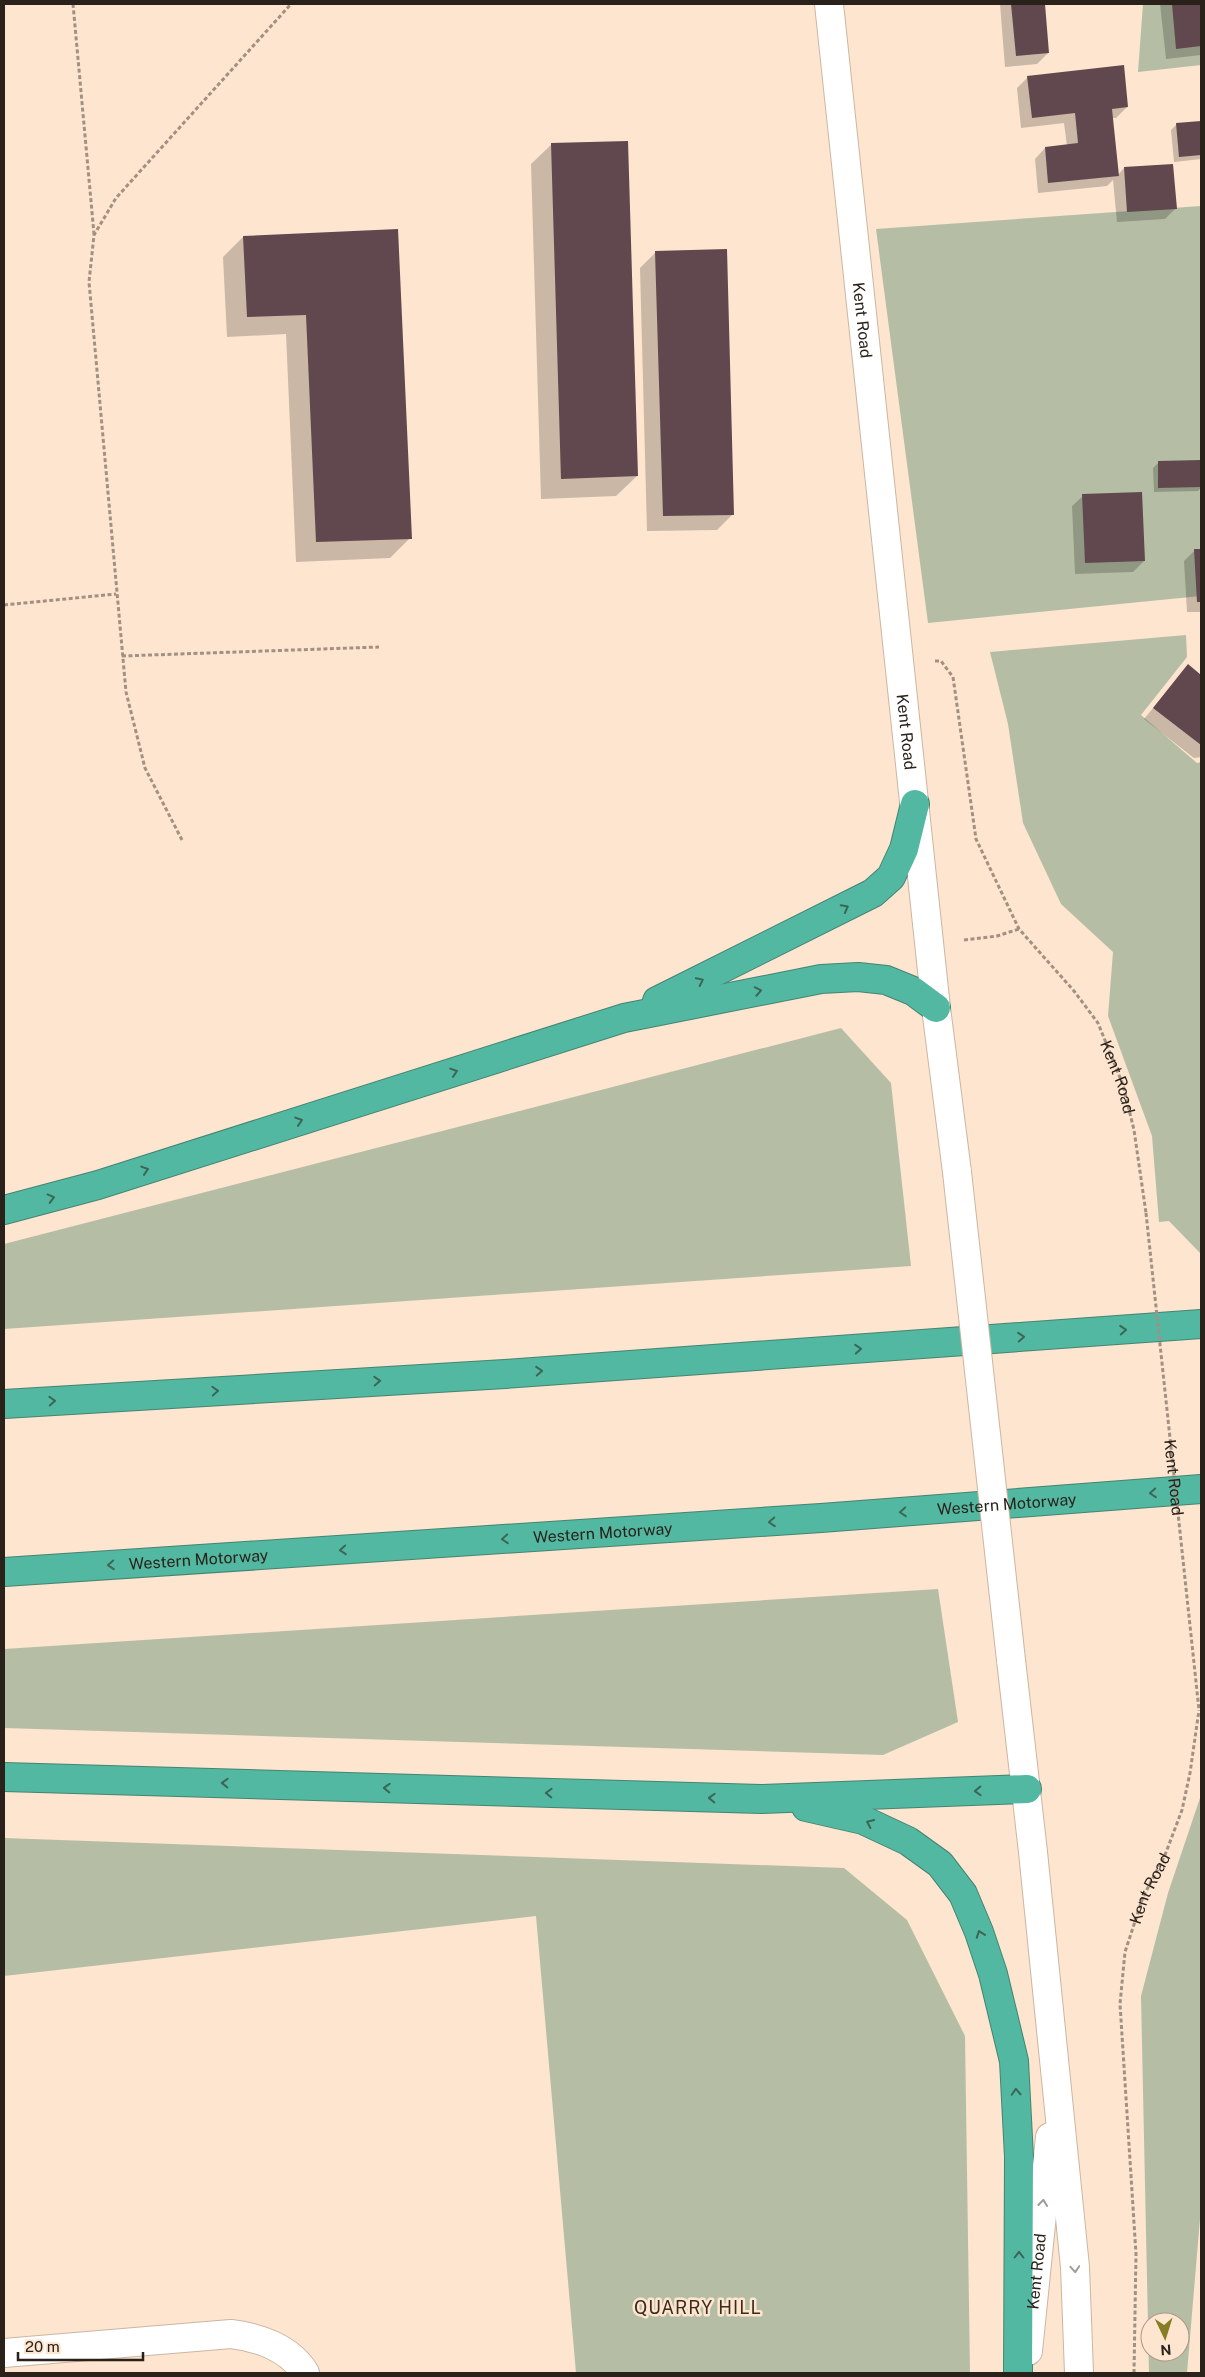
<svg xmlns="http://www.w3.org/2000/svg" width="1205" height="2377" font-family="'Public Sans',sans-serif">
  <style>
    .green { fill: #b5bea5; fill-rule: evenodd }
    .shadow { fill: #0003 }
    .building { fill: #61474e }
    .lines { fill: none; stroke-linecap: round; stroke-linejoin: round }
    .street-casing { stroke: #ccb6a2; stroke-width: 30 }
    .secondary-casing { stroke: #ccb6a2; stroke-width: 30 }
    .highway-casing { stroke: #448472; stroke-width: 30 }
    .path { stroke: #a29182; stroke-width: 3; stroke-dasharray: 4 2.5; stroke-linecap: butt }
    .street { stroke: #fff; stroke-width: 28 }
    .secondary { stroke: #fff; stroke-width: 28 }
    .highway { stroke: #52b8a1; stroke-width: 28 }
    .secondary-bridge-casing { stroke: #ccb6a2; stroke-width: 30; stroke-linecap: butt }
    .path-bridge { stroke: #a29182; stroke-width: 3; stroke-dasharray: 4 2.5; stroke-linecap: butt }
    .secondary-bridge { stroke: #fff; stroke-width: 28 }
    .oneway { stroke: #3c6657 }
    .oneway2 { stroke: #9f9c98 }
    .labels { text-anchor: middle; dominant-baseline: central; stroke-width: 5; stroke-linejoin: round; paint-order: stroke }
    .street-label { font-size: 16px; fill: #2a221a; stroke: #fde5d0 }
    .neighbourhood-label { font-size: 18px; letter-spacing: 1px; fill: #3c2b1a; stroke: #fde5d0 }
  </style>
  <rect width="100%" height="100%" fill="#fde5d0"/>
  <path class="green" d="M1143,4h58v61l-63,7z
    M1201,206v390l-273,27 -52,-394z
    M1186,635l1,22 -46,58 56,48 4,-1v492l-32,-33 -10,1 -7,-86 -44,-120 5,-64 -52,-48 -38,-81 -15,-99 -18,-72z
    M841,1028l50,55 20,183 -907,63v-85z
    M938,1589l20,133 -75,33 -879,-27v-79z
    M1201,1795v412l-14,166h-38l-8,-377 27,-103zM1150,2322h30v30h-30z
    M4,1838l840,30 63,52 58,116 5,337h-394l-40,-457 -532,60z"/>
  <path class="shadow" d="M1000,4h43l5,49 -11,11 -32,3z
    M1160,4h41v51l-35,4z
    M1028,77l99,30 -11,11h-5l7,57 6,-7 52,40 -11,11 -48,3 -4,-42 -6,6 -69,7 -3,-34 10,-11 22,-2 -3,-23 -43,5 -4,-40z
    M1201,122v37l-27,3 -3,-32 5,-5z
    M552,144l85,332 -21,20 -75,3 -10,-335z
    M397,230l13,308 -20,20 -94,4 -10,-228 -59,3 -4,-80 20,-20z
    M656,252l77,262 -16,16 -70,1 -7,-263z
    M1201,462v26l-3,3 -44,1 -1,-24 5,-5z
    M1083,496l61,65 -11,11 -58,2 -3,-68z
    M1195,550h6v62h-14l-3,-51z
    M1188,666l13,11v80l-7,1 -50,-39z"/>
  <path class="building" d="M1011,4h34l4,49 -33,3z
    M1172,4h29v42l-25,3z
    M1124,65l4,42 -16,2 7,67 -71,7 -3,-36 33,-4 -3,-30 -43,5 -5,-42z
    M1201,121v34l-22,2 -3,-34z
    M628,141l10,335 -77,3 -10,-336z
    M1173,164l4,45 -50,3 -3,-45z
    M398,229l14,310 -96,3 -10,-227 -59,2 -4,-81z
    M727,249l7,266 -71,1 -8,-265z
    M1201,460v27l-43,1v-27z
    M1142,492l3,69 -60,2 -3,-69z
    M1194,549h7v53h-4z
    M1188,664l13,11v70l-48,-37z"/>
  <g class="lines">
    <g class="street-casing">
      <g id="street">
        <path id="s3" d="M829,4l107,1004"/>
        <path d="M4,2353l227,-19c27,3 59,14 74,39"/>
      </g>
    </g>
    <g class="secondary-casing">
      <g id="secondary">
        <path d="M936,1008l21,164"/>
        <path d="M1011,1660l22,192 42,415 4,106"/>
        <path id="s4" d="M1028,2351l22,-214"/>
      </g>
    </g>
    <g class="highway-casing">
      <g id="highway">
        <path d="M657,1001l216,-108 18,-16 13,-28 11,-45"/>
        <path d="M4,1210l94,-25 526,-167 197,-39 37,-2 28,3 27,11 23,17"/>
        <path d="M4,1404l501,-30 696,-50"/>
        <path id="s5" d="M4,1572l817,-54 380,-29"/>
        <path d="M4,1777l757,22 266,-10"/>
        <path d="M806,1807l57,13 45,21 32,23 23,30 16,38 14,42 21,87 5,96 -1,216"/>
      </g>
    </g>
    <g class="path">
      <path d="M73,4l21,230"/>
      <path d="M4,605l112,-11"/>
      <path d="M122,656l257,-9"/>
      <path id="s1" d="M935,661h6l12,16 23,162 43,90 55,62 24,32 25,62 11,45 12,83"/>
      <path d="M182,840l-37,-72 -19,-76 -37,-410 5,-47 22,-37 175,-194"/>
      <path d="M964,940l33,-4 22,-7"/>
      <path id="s2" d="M1134,2373l2,-119 -16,-250 5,-52 18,-55 22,-42 17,-45 8,-37 9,-63"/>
    </g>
    <use href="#street" class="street"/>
    <use href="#secondary" class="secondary"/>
    <use href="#highway" class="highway"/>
    <g class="secondary-bridge-casing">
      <path id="secondary-bridge" d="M957,1172l54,488"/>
    </g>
    <path class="path-bridge" id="s6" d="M1146,1213l53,497"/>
    <use href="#secondary-bridge" class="secondary-bridge"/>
  </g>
  <defs><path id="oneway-chevron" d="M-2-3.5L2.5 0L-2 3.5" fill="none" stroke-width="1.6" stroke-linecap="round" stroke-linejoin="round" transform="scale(1.25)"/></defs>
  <g class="oneway">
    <use href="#oneway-chevron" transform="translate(845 908) rotate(-28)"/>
    <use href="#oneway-chevron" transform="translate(700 981) rotate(-26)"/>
    <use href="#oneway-chevron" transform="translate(758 991) rotate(-11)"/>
    <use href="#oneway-chevron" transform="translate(454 1072) rotate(-18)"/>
    <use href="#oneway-chevron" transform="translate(299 1121) rotate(-18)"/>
    <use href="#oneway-chevron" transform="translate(145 1170) rotate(-18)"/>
    <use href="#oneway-chevron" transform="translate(51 1198) rotate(-15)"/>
    <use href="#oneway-chevron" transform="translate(1123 1330) rotate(-4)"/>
    <use href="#oneway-chevron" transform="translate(1021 1337) rotate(-4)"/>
    <use href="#oneway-chevron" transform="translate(858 1349) rotate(-4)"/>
    <use href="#oneway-chevron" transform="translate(539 1371) rotate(-4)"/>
    <use href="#oneway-chevron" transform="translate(377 1381) rotate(-3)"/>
    <use href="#oneway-chevron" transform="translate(215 1391) rotate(-3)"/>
    <use href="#oneway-chevron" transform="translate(52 1401) rotate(-3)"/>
    <use href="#oneway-chevron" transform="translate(1153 1493) rotate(176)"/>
    <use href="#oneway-chevron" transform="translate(903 1512) rotate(176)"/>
    <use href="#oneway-chevron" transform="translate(772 1522) rotate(176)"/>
    <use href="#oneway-chevron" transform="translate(505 1539) rotate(176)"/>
    <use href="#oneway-chevron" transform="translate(343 1550) rotate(176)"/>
    <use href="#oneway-chevron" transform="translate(111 1565) rotate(176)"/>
    <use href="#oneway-chevron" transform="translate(225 1783) rotate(-178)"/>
    <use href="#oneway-chevron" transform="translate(387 1788) rotate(-178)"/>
    <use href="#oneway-chevron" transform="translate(978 1791) rotate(178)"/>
    <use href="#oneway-chevron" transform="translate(549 1793) rotate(-178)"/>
    <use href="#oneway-chevron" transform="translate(712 1798) rotate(-178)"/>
    <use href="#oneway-chevron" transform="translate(870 1823) rotate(-155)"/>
    <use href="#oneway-chevron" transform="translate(980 1934) rotate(-110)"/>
    <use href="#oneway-chevron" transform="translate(1016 2092) rotate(-93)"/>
    <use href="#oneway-chevron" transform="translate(1019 2255) rotate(-90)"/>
  </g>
  <g class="oneway2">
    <use href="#oneway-chevron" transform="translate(1043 2203) rotate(-84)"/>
    <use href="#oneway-chevron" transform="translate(1075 2269) rotate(86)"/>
  </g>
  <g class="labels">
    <g class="street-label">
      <text stroke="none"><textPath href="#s3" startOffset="318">Kent Road</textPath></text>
      <text stroke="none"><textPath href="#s3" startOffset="732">Kent Road</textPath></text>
      <text stroke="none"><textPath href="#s1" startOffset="470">Kent Road</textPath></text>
      <text stroke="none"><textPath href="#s6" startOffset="266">Kent Road</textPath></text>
      <text stroke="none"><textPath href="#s5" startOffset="1005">Western Motorway</textPath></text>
      <text stroke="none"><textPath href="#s5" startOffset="600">Western Motorway</textPath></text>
      <text stroke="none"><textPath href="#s5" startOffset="195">Western Motorway</textPath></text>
      <text stroke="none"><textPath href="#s2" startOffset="490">Kent Road</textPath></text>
      <text stroke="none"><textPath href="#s4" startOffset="80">Kent Road</textPath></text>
    </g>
    <g class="neighbourhood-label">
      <text x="698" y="2307">QUARRY HILL</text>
    </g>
  </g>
  <rect width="1205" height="2377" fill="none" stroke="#2a221a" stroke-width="10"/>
  <g transform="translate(1165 2337) rotate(176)"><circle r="24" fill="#fde5d0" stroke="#a99787"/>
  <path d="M0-4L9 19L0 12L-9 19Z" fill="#877d24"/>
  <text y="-8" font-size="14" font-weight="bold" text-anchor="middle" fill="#2a221a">N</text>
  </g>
  <path d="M18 2352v8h125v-8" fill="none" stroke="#2a221a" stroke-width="2.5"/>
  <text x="25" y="2352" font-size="15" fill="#2a221a" stroke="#fde5d0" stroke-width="4" paint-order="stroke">20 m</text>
</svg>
